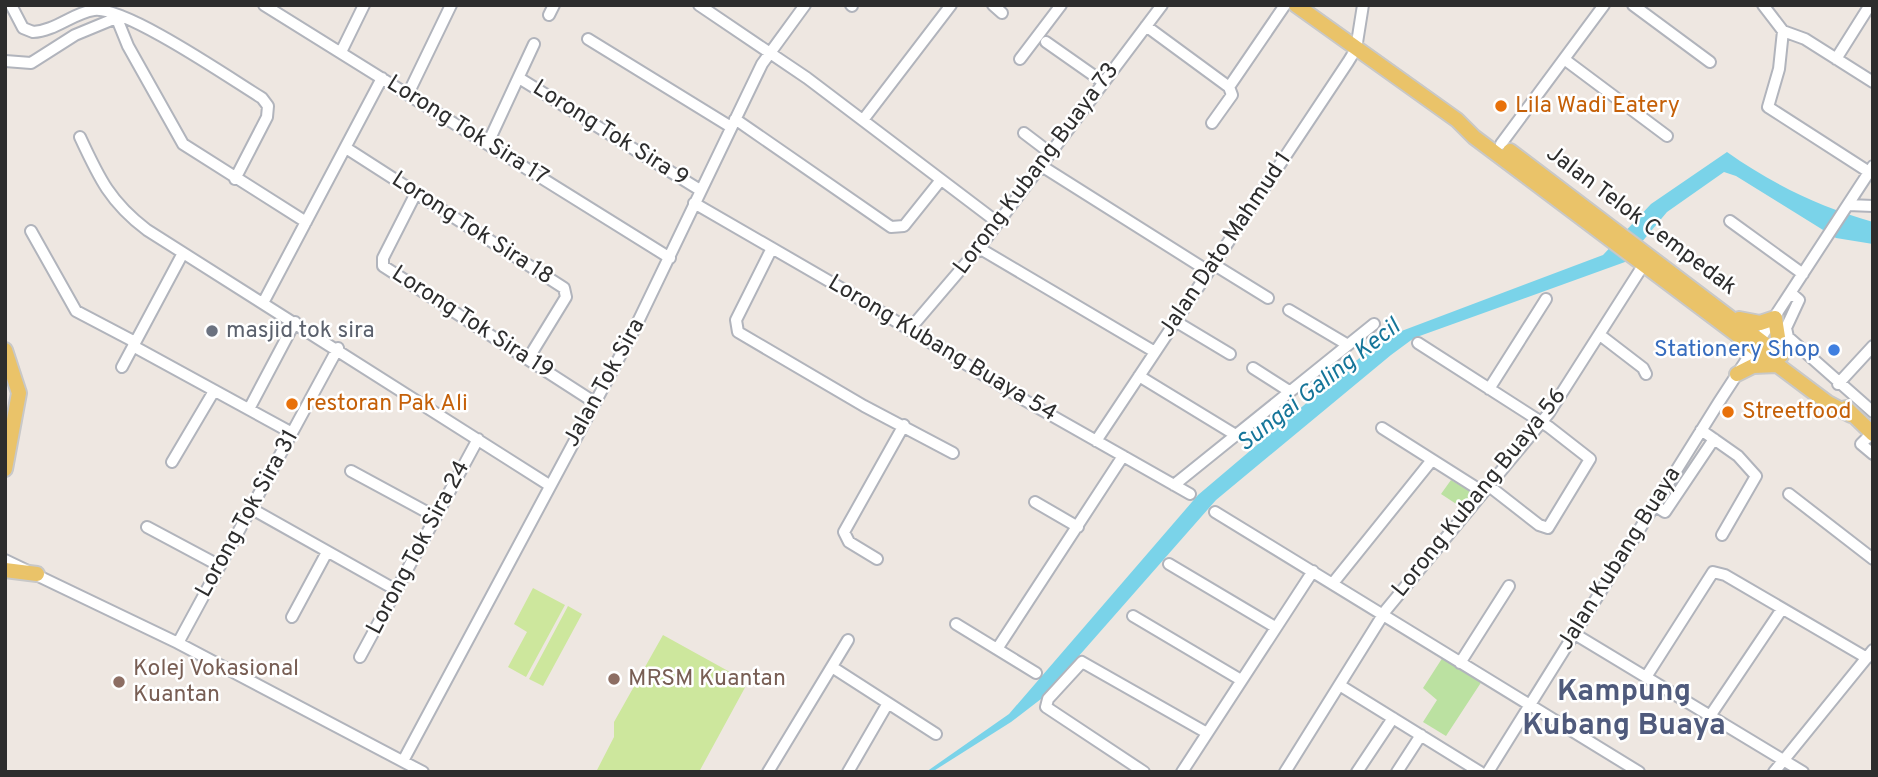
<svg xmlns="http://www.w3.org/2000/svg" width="1878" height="777" font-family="Overpass,sans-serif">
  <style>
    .green { fill: #bbe1a1 }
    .pitch { fill: #cde79d }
    .water { fill: #7ad3e9 }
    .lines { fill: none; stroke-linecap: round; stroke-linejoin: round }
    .minor-casing { stroke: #b1b4bc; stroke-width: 14 }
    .major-casing { stroke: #c8c8c8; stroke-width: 18 }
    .minor { stroke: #fff; stroke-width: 10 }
    .major { stroke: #eac369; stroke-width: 14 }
    .food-dot { fill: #e8710a; stroke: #fff; stroke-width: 2.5 }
    .worship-dot { fill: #6b7280; stroke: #fff; stroke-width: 2.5 }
    .shop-dot { fill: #3f7fe0; stroke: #fff; stroke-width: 2.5 }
    .education-dot { fill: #8d6e63; stroke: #fff; stroke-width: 2.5 }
    .labels { text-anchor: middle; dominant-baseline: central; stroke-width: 5; stroke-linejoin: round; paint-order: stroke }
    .food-label { font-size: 23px; fill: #c56008; stroke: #fff; text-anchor: start }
    .street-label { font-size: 23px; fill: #2d2d2d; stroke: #fff }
    .worship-label { font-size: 23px; fill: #5b616d; stroke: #fff; text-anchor: start }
    .shop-label { font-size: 23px; fill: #366cbe; stroke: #fff; text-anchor: end }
    .education-label { font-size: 23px; fill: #785e54; stroke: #fff; text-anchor: start }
    .water-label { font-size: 24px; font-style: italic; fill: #157599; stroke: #fff }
    .district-label { font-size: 30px; font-weight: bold; fill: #4f5a7c; stroke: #fff }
  </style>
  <rect width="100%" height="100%" fill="#eee7e1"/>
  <path class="green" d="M1451,480l24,14 -11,15 -23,-15z
    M1443,657l39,24 -36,55 -23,-14 14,-22 -14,-12z"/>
  <path class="pitch" d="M533,588l32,17 -39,72 -18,-10 19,-35 -13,-8z
    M568,606l14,8 -39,72 -14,-7z
    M663,635l85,47 -49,90h-103l18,-35v-15z"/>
  <path class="water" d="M1727,152c45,32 93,55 146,70v22l-37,-6 -100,-62 -12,-4 -57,40 -42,50 -211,76 -23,17 -175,145 -175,199 -30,23 -79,50h-6l83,-58 189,-219 185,-157 220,-83 48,-51z"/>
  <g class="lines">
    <g class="minor-casing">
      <path id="minor" d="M11,5l12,23 10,4c22,-1 40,-19 61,-22 31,-4 137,69 168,88l6,8 -1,11 -32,62
        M264,5l406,253
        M699,5l108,73 190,144
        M851,5l1,1
        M993,5l9,8
        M1633,5l77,57
        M1763,5l20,26 22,8 68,43
        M115,14l13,32 55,98 123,78
        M549,15l5,-10
        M1146,26l83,61
        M1783,31l-4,38 -11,38 101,65
        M588,39l143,88
        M1046,42l57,40
        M341,52l23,-47
        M1020,59l41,-54
        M1564,59l103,77
        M1836,59l34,-54
        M5,61l26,2 44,-28 46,-19
        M519,78l181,112
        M1229,87l56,-82
        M408,94l43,-89
        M735,119l156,108 13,-1 36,-45
        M863,120l88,-115
        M1212,123l20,-28 -3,-8
        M1024,133l25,19
        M80,137c19,41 30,65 67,93l402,255
        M488,143l46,-99
        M1501,144l103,-139
        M346,148l218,140 2,9 -38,62
        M1040,165l168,106
        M416,193l-33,65v8l211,136
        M694,203l159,92 173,106 164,93
        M1848,205l25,1
        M1730,221l73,53
        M31,231l45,80 59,31
        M772,248l-36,72 2,12 126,74 89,47
        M979,248l176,104
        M1213,264l55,34
        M1791,293l8,7 -13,28 2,9 85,75
        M263,303l119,-225
        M1289,310l59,35
        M1175,321l55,33
        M909,330l70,-82 183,-243
        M1600,335l43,33 3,6
        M1418,343l131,84 41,32 -42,69 -9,-3 -50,-39
        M133,346l159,87
        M122,367l61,-114
        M1253,368l36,23
        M1139,376l95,58
        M1838,384l35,-38
        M1489,389l57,-90
        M249,409l46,-87
        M1382,428l101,64
        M1701,430l37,26 18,20 -34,59
        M1872,433l-11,11 12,10
        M1096,441l252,-379 8,-13 7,-44
        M172,462l42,-71
        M351,471l85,46
        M1174,485l200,-161
        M1789,494l84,65
        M1035,502l43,25
        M1654,505l11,7 49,-73
        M252,509l144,81
        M1215,512l424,260
        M147,527l73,39
        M877,559l-28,-17 -5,-10 60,-107
        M5,560l173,83 245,129
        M1169,564l106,63
        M1333,583l99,-123
        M1133,616l108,64
        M292,617l35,-65
        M956,624l80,49
        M1573,633l230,139
        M178,643l160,-295
        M997,649l126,-193
        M360,657l118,-218
        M1460,663l49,-77
        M832,667l104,67
        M1646,677l67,-105 12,3 142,83
        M1341,686l139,86
        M1710,716l72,-107
        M403,761l231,-431 128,-266 43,-59
        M768,772l80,-132
        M848,772l40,-69
        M1144,772l-98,-65 2,-8 34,-37 125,71
        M1182,772l131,-201
        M1285,772l101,-162 163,-197 95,-149
        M1357,772l36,-54
        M1397,772l24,-37
        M1488,772l231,-370 154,-236
        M1774,772l99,-122"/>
    </g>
    <g class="major-casing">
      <path id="major" d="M1296,5l161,115 17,17 354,266 23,12
        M1510,151l260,197
        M1739,319l21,4 15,-5 6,38
        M5,350l14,43 -14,76
        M1737,374l16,-8 24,-1
        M1846,408l27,26
        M5,570l32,4"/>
    </g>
    <use href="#minor" class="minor"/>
    <use href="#major" class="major"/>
  </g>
  <g class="food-dot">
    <circle cx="1501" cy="106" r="7"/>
    <circle cx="292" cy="404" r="7"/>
    <circle cx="1728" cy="412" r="7"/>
  </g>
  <circle class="worship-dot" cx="212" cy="331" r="7"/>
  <circle class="shop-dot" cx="1834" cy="350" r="7"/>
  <g class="education-dot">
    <circle cx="614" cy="679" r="7"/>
    <circle cx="119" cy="682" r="7"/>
  </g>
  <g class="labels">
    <g class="food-label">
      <text x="1515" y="106">Lila Wadi Eatery</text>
      <text x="306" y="404">restoran Pak Ali</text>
      <text x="1742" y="412">Streetfood</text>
    </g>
    <g class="street-label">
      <text transform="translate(467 131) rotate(32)">Lorong Tok Sira 17</text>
      <text transform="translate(610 134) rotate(32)">Lorong Tok Sira 9</text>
      <text transform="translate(1037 169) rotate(-53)">Lorong Kubang Buaya 73</text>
      <text transform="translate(1641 221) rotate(37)">Jalan Telok Cempedak</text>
      <text transform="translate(472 229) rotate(33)">Lorong Tok Sira 18</text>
      <text transform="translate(1226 245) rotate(-56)">Jalan Dato Mahmud 1</text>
      <text transform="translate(472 323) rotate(33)">Lorong Tok Sira 19</text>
      <text transform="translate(942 349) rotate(31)">Lorong Kubang Buaya 54</text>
      <text transform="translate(605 383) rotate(-61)">Jalan Tok Sira</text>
      <text transform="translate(1480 493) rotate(-51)">Lorong Kubang Buaya 56</text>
      <text transform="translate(248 514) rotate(-61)">Lorong Tok Sira 31</text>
      <text transform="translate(419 548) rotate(-62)">Lorong Tok Sira 24</text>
      <text transform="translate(1620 559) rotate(-58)">Jalan Kubang Buaya</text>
    </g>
    <g class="worship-label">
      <text x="226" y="331">masjid tok sira</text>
    </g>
    <g class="shop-label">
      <text x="1820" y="350">Stationery Shop</text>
    </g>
    <g class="education-label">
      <text x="133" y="669">Kolej Vokasional<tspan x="133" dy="26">Kuantan</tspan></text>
      <text x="628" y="679">MRSM Kuantan</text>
    </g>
    <g class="water-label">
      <text transform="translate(1319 386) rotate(-38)">Sungai Galing Kecil</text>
    </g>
    <g class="district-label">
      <text x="1624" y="692">Kampung<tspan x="1624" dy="34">Kubang Buaya</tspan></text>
    </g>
  </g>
  <rect width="1878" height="777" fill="none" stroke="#2d2d2d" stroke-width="14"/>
</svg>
